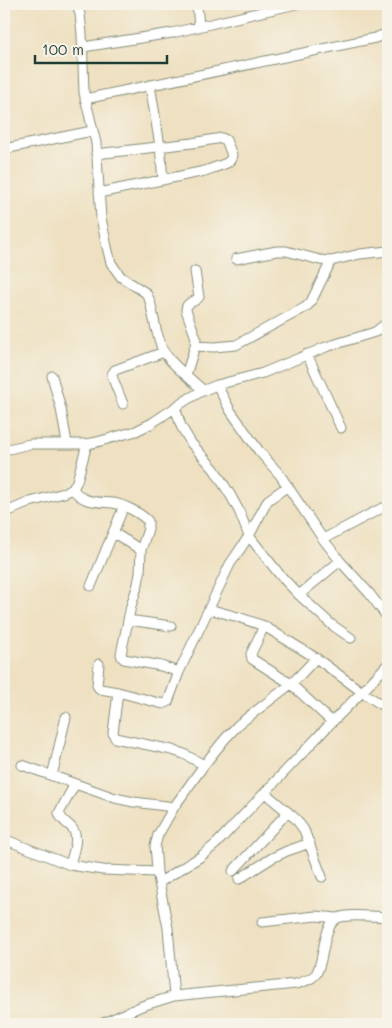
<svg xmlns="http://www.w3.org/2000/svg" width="392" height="1028" font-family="Mali,sans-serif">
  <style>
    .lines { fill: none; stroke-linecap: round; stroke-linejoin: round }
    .street-casing { stroke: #868e7a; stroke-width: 11 }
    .street { stroke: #fff; stroke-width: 9 }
  </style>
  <rect width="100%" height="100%" fill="#f7f3e8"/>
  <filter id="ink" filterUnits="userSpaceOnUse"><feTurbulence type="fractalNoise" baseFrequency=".02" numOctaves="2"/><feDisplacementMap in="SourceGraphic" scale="10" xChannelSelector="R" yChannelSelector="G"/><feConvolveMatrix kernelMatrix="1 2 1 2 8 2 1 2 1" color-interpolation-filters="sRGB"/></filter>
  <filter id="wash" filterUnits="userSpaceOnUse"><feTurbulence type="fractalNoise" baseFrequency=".0096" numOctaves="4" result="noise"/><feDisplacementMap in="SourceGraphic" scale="20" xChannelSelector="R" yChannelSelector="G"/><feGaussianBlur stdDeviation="1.12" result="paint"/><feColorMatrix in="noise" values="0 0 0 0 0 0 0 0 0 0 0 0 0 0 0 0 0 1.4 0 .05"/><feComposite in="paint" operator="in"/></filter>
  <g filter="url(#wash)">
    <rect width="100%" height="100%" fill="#eee0c0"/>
  </g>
  <g filter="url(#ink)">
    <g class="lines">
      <g class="street-casing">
        <path id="street" d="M77,4l3,10 2,20 2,59 12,50 5,75 6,29 4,16 10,14 25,16 4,8 6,28 6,20 8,11 10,10 24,21
          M197,4l2,23
          M83,47l89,-14 124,-29
          M150,85l10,61 3,34
          M85,99l290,-61 13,-5
          M4,149l88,-18
          M96,154l96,-11 30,-5 4,2 6,15 -1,4 -4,4 -22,8 -106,22
          M236,259l41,-8h9l34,9 11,1 29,-7 28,-3
          M195,346l19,1 22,-2 70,-38 5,-5 20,-41
          M307,354l34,74
          M186,375l9,-29 1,-8 -10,-28c0,-9 9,-7 13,-13l-4,-26
          M52,376l9,33 6,34
          M217,385l13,25 29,41 21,24 43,64 17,22 29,32 19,25
          M123,404l-10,-25 -1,-5 3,-4 49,-18
          M175,407l6,19 10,17 23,26 17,27 8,15 10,25 31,39 19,20 33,30 19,13
          M4,450l26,-6h57l10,-2 39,-11 16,-8 36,-24 14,-8 15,-6 46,-12 63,-26 49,-15 13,-10
          M73,489c3,4 7,8 12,10 9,4 19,3 28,4 12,2 27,10 35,18v8l-7,21 -1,23 -2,11 -7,22 -10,48 1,3 2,2 37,7 18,6
          M4,513l26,-11 34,-9 9,-4 4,-8 10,-37
          M114,533l27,17
          M323,539l59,-31
          M91,586l33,-80
          M299,595l41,-34
          M209,609l29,8 26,9 52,32 46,34 23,15
          M128,620l43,6
          M264,626l-13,28 1,5 39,25 41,38
          M99,664l-2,21 1,2 2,2 18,3 45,12 5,-2 11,-30 51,-108 19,-28 19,-36 20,-14
          M118,692l-5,41 2,5 57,12 12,4 20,11
          M22,765l93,33 19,4 40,5
          M52,776l14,-59
          M265,793l31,26 8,11 18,47
          M4,839l66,26 33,5 54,2
          M70,865c3,-13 11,-30 0,-39 -5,-4 -9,-7 -11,-13l16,-29
          M233,871l55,-59
          M239,879l33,-21 15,-7 23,-8
          M160,882l40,-25 16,-13 116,-122 30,-30 26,-28
          M262,922l54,-6 21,2
          M174,996l-6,-68 -11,-56 -1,-15 -1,-11 3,-11 16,-28 30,-42 20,-25 15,-16 52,-40 12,-12 13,-14
          M101,1024l41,-18 32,-10 122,-12c7,-2 15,-4 20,-10 9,-14 6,-49 22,-56 11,-5 37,-1 50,-1"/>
      </g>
      <use href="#street" class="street"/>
    </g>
  </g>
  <rect width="392" height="1028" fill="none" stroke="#f7f3e8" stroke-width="20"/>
  <path d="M35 55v8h132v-8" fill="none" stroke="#1f3d34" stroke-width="2.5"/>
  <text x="42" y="55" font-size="15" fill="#1f3d34" stroke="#f7f3e8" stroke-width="4" paint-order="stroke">100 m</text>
</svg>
